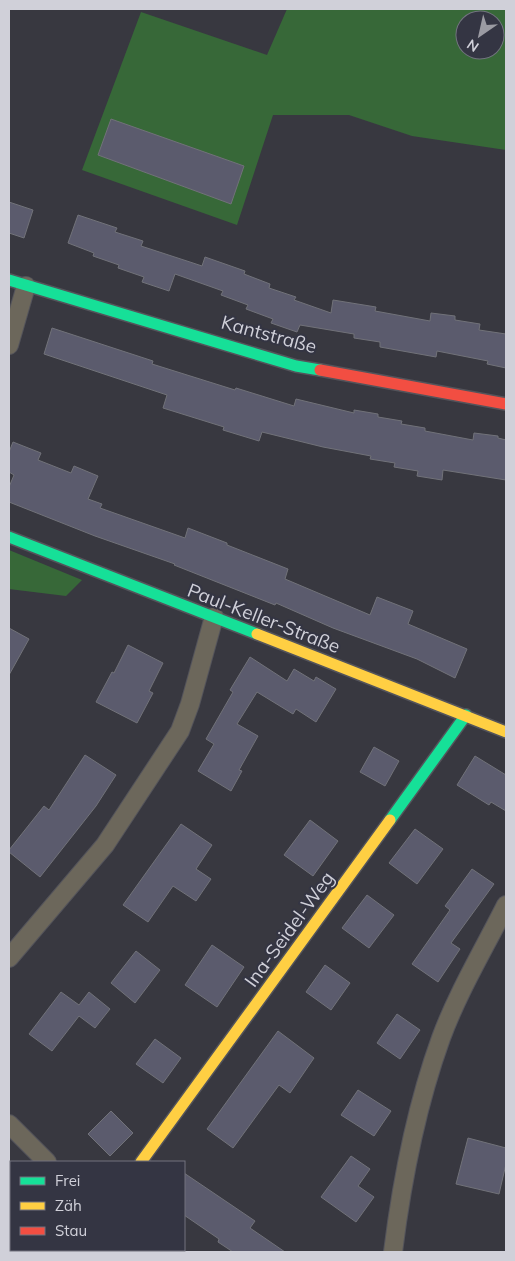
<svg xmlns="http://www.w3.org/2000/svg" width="515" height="1261" font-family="Mulish,sans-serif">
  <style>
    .green { fill: #376838; fill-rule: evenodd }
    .building { fill: #5b5b6d; stroke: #717279 }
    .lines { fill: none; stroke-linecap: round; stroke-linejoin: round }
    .street-casing { stroke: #54545b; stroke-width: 20 }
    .fast-casing { stroke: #54545b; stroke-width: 14 }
    .slow-casing { stroke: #54545b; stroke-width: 14 }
    .jam-casing { stroke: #54545b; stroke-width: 14 }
    .street { stroke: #6c675b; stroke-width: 18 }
    .fast { stroke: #16e098; stroke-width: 11 }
    .slow { stroke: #ffcf43; stroke-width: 11 }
    .jam { stroke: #f24e42; stroke-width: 11 }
    .labels { text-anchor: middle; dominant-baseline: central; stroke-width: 4; stroke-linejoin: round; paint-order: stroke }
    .street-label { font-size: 19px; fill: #d0d0d9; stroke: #343543 }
  </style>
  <rect width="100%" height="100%" fill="#383840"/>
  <path class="green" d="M287,9h219v141l-94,-14 -63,-21h-76l-36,110 -155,-55 59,-158 126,43zM465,20h30v30h-30z
    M9,550l73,30 -16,16 -57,-7z"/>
  <path class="building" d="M111,119l133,47 -13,38 -133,-49z
    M9,202l24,8 -9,28 -15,-5z
    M78,215l39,13 -2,4 28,9 -2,5 52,17 9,3 3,-9 40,14 -1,3 26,10 -1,4 27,9 -2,3 37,13 2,-13 43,7 -1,4 55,10 1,-8 24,3v4l25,4 -1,6 27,4v34l-19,-4 1,-3 -51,-10 -1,6 -56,-10v-5l-26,-4v-4l-54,-9 -3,7 -26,-9 2,-4 -27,-10 2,-4 -27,-10 2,-4 -48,-17 -6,17 -27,-9 2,-5 -26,-9 1,-3 -26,-9 1,-3 -26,-10z
    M52,328l101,33 -1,3 83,26 1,-2 58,18 2,-7 58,14v-3l24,4v3l24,4 -1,3 24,4v3l48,9 1,-7 24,3v2l8,2v40l-63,-10 -1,10 -25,-4 1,-5 -24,-4 1,-4 -25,-4 1,-3 -48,-9 -61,-15 -3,9 -36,-11 1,-3 -61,-19 4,-13 -123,-41z
    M13,442l28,11 -3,7 33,13 3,-7 24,10 -10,23 14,5 -2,4 85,30 3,-10 39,15v2l61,24 -3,10 85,36 7,-18 36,14 -5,13 59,25 -12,29 -38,-19 -84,-31 -57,-25 -1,2 -101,-40 1,-1 -80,-28 -86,-34v-15l5,-12 -5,-3v-20z
    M9,628l20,11 -20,36z
    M128,645l35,18 -14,28 4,2 -16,30 -41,-21 16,-30 2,1z
    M250,657l37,24 7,-12 20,12 2,-4 20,12 -20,33 -20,-13 -3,5 -36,-22 -20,32 21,12 -19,34 3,1 -11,20 -33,-20 16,-27 -8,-5 27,-47 -3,-2z
    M374,747l25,14 -14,25 -25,-14z
    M85,755l31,20 -20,31 -56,71 -31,-25v-2l35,-44 5,4z
    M475,756l31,19v36l-15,-9 -2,3 -32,-20z
    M310,820l28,21 -25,35 -29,-21z
    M181,824l31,21 -16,24 15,10 -15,22 -23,-15 -25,36 -25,-17z
    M415,829l28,20 -26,35 -28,-21z
    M472,869l22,15 -43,59 9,6 -22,33 -26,-18 38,-54 -5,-4z
    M367,895l27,20 -25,33 -27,-20z
    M212,945l32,22 -27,40 -32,-22z
    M136,951l24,19 -25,33 -24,-20z
    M325,965l25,18 -19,27 -25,-18z
    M61,992l18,13 10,-13 21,17 -15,19 -16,-12 -27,35 -23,-17z
    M397,1014l23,16 -20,29 -23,-16z
    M278,1031l36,27 -24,35 -11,-8 -46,63 -26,-19z
    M155,1039l26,19 -18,25 -27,-19z
    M358,1090l33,21 -17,25 -33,-21z
    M111,1111l22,22 -23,23 -22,-22z
    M468,1138l38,10v16l-7,30 -43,-10z
    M351,1156l19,13 -12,17 16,11 -18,25 -35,-25z
    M184,1173l71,48 -5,7 35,24h-52l-15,-10 1,-3 -35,-24z"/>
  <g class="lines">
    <g class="street-casing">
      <path id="street" d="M9,345l17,-59
        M9,958l96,-113 75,-114 10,-27 24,-87
        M9,1124l38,38
        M143,1250l3,2
        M54,1252l3,-2
        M393,1252c9,-72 23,-145 48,-214 17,-46 43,-89 65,-133"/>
    </g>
    <g class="fast-casing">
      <path id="fast" d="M9,280l287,86 24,4
        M9,537l248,97
        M390,820l76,-105"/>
    </g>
    <g class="slow-casing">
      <path id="slow" d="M257,634l249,98
        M141,1162l249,-342"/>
    </g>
    <g class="jam-casing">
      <path id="jam" d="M320,370l186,34"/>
    </g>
    <use href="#street" class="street"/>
    <use href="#fast" class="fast"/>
    <use href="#slow" class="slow"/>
    <use href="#jam" class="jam"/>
  </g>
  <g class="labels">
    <g class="street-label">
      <text transform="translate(269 334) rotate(15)">Kantstraße</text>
      <text transform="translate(264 618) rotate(21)">Paul-Keller-Straße</text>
      <text transform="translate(289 929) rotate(-54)">Ina-Seidel-Weg</text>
    </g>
  </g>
  <rect width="515" height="1261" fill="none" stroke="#d0d0d9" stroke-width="20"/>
  <rect x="10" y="1161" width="175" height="90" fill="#343543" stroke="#72737f"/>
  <rect x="20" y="1177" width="25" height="8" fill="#16e098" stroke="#72737f"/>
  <text x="55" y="1186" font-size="15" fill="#d0d0d9">Frei</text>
  <rect x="20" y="1202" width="25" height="8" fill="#ffcf43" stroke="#72737f"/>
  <text x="55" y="1211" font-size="15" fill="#d0d0d9">Zäh</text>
  <rect x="20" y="1227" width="25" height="8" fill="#f24e42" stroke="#72737f"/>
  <text x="55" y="1236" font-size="15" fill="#d0d0d9">Stau</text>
  <g transform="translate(480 35) rotate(214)"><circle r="24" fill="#343543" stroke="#72737f"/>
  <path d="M0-4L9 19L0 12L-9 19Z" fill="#9b9ba3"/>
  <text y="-8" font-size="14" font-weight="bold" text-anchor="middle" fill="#d0d0d9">N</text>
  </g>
</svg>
